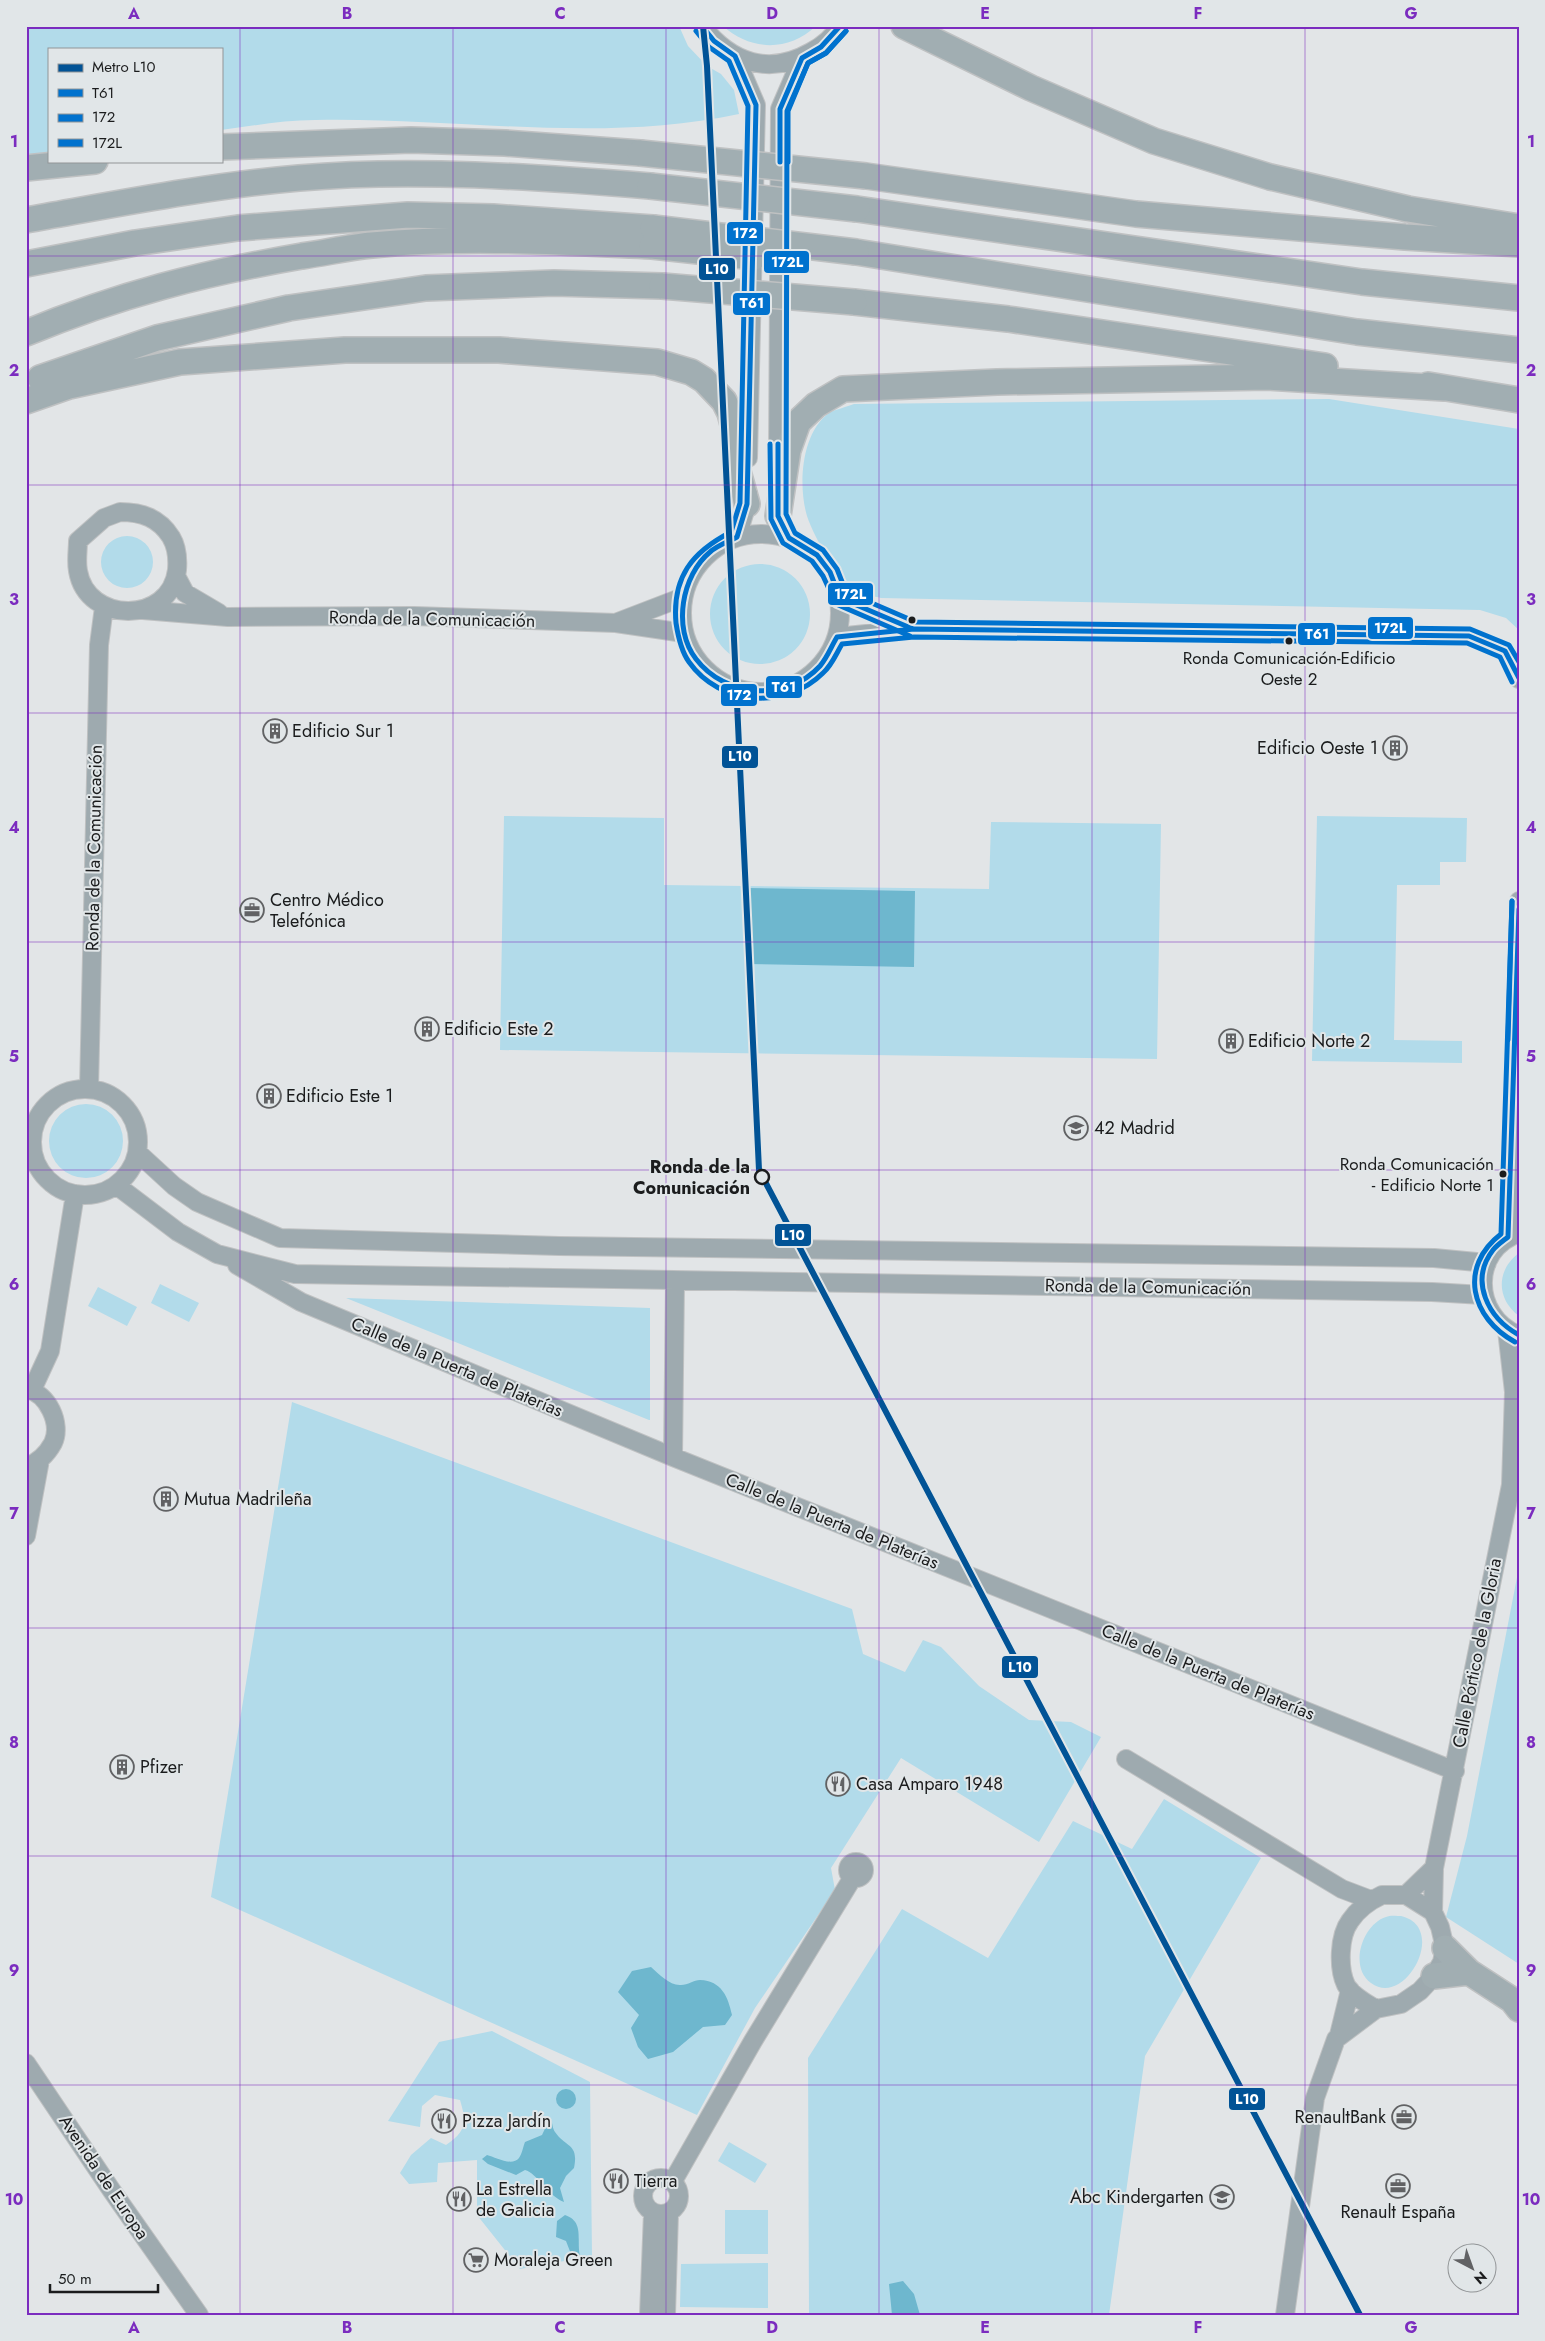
<svg xmlns="http://www.w3.org/2000/svg" width="1545" height="2341" font-family="Jost,sans-serif">
  <style>
    .green { fill: #b2dbea }
    .water { fill: #6eb7ce }
    .lines { fill: none; stroke-linecap: round; stroke-linejoin: round }
    .minor-casing { stroke: #bfc1c2; stroke-width: 20 }
    .highway-casing { stroke: #bfc1c2; stroke-width: 28 }
    .minor { stroke: #9eaaaf; stroke-width: 18 }
    .highway { stroke: #a1aeb2; stroke-width: 25 }
    .highway-bridge-casing { stroke: #bfc1c2; stroke-width: 28; stroke-linecap: butt }
    .highway-bridge { stroke: #a1aeb2; stroke-width: 25 }
    .bus-1-casing { stroke: #e1e6e8; stroke-width: 9 }
    .bus-2-casing { stroke: #e1e6e8; stroke-width: 9 }
    .bus-3-casing { stroke: #e1e6e8; stroke-width: 9 }
    .bus-1 { stroke: #0072ce; stroke-width: 5 }
    .bus-2 { stroke: #0072ce; stroke-width: 5 }
    .bus-3 { stroke: #0072ce; stroke-width: 5 }
    .metro-1-casing { stroke: #e1e6e8; stroke-width: 10 }
    .metro-1 { stroke: #015396; stroke-width: 6 }
    .grid { fill: none; stroke: #7b2cbf; stroke-width: 1; stroke-opacity: 0.55 }
    .bus-dot { fill: #1b1c1d; stroke: #e1e6e8; stroke-width: 2 }
    .stop-dot { fill: #e1e6e8; stroke: #1b1c1d; stroke-width: 2.5 }
    .labels { text-anchor: middle; dominant-baseline: central; stroke-width: 4; stroke-linejoin: round; paint-order: stroke }
    .bus-label { font-size: 17px; fill: #1b1c1d; stroke: #e1e6e8 }
    .street-label { font-size: 18px; fill: #1b1c1d; stroke: #e1e6e8 }
    .poi-label { font-size: 18px; fill: #1b1c1d; stroke: #e1e6e8; text-anchor: start }
    .stop-label { font-size: 18px; font-weight: bold; fill: #1b1c1d; stroke: #e1e6e8; text-anchor: end }
    .line-badge { stroke: #e1e6e8; stroke-width: 2 }
    .badge-label { font-size: 14px; text-anchor: middle; font-weight: bold; fill: #fff }
    .neatline { fill: none; stroke: #7b2cbf; stroke-width: 2 }
    .grid-label { font-size: 16px; text-anchor: middle; font-weight: bold; fill: #7b2cbf }
  </style>
  <rect width="100%" height="100%" fill="#e2e5e7"/>
  <path class="green" d="M26,26h653l9,20 19,20 14,8 13,16 5,24c-139,30 -283,3 -424,6 -31,0 -63,6 -94,10v-81h-172v103l-23,3z
    M723,26h93c-28,26 -65,25 -93,0z
    M1329,399l190,30v201l-13,-12 -26,-8 -599,-12c-7,-2 -16,-3 -22,-7 -21,-13 -44,-51 -52,-75 -9,-30 -6,-83 22,-103 7,-4 18,-6 25,-9z
    M101 562a26 26 0 1 1 52 0a26 26 0 1 1-52 0Z
    M710 614a50 50 0 1 1 100 0a50 50 0 1 1-100 0Z
    M504,816l160,2v67l325,4 2,-67 170,2 -4,235 -657,-9z
    M1317,816l150,2 -1,44h-26v23h-43l-3,155 68,1v22l-150,-2z
    M49 1141a37 37 0 1 1 74 0a37 37 0 1 1-74 0Z
    M1519,1253v63c-23,-17 -23,-46 0,-63z
    M160,1284l39,19 -10,19 -38,-19z
    M98,1287l39,20 -10,19 -39,-20z
    M346,1298l304,10v112h-1z
    M292,1402l560,207 11,45 42,18 18,-32 18,7 38,39 50,34 42,2 30,15 -62,105 -138,-84 -70,110 4,22 -80,118 -58,107 -486,-218z
    M1519,1567v397l-73,-47 21,-81z
    M1164,1799l97,59 -116,198 -36,259h-300l-1,-257 94,-149 86,49 85,-137 59,28z
    M1401,1916c48,11 4,93 -30,67 -23,-17 -8,-59 15,-66 4,-2 11,-1 15,-1z
    M492,2031l98,51 2,174 -72,13 -43,-54v-55l-39,3 -1,19 -28,2 -9,-11 11,-18 20,-17 15,7c20,-14 21,-22 14,-45l-25,-5 -13,11 -2,21 -32,-6 51,-79z
    M729,2142l38,22 -12,19 -37,-22z
    M725,2210h43v44h-43z
    M768,2263v45l-88,-1 1,-43z"/>
  <path class="water" d="M748,888l167,3 -1,76 -168,-3z
    M651,1967c8,7 19,19 30,18 7,0 13,-5 19,-5 22,1 28,17 32,35l-7,10 -22,2 -30,25 -25,7 -10,-12 -7,-19 8,-13 -21,-23 14,-21z
    M556 2099a10 10 0 1 1 20 0a10 10 0 1 1-20 0Z
    M550,2118c3,5 2,10 5,14 11,16 24,11 19,36l-8,8 -6,12 4,14c-16,-6 -27,-29 -39,-32l-9,5 -28,-11 -6,-5 5,-4c8,2 25,12 32,3 3,-4 4,-11 6,-16l17,-7z
    M565,2215c20,7 11,25 15,41l-4,3 -5,-5 -5,-13 -10,-4 1,-16z
    M903,2281l11,13 6,21h-28l-3,-31z"/>
  <g class="lines">
    <g class="minor-casing">
      <path id="minor" d="M702,26c29,37 67,50 109,26 11,-6 22,-15 29,-26
        M735,56l21,49 -8,353
        M778,463l2,-354 22,-51
        M120,512c22,0 39,6 51,25 6,10 7,21 6,33 -7,55 -90,54 -99,1 -2,-10 0,-21 0,-30l26,-23z
        M682 613a79 79 0 1 1 158 0a79 79 0 1 1-158 0Z
        M737,537l10,-33 1,-10
        M176,576l9,17 34,20
        M840,598l71,30
        M143,610l85,7 186,-1 202,7 68,10
        M618,622l65,-25
        M837,637l77,-8 555,7 36,15 14,28
        M89,1089l10,-444 5,-38
        M32 1142a53 53 0 1 1 106 0a53 53 0 1 1-106 0Z
        M137,1152l37,34 23,16 83,36 279,8 875,12 53,5
        M116,1185l62,47 39,22 78,20 1137,18 51,3
        M1508,1237l11,-336
        M237,1265l64,37 372,155 782,314
        M1518,1335c-46,-19 -48,-85 1,-102
        M26,1389c22,4 36,35 27,54 -6,11 -16,20 -27,24
        M32,1390l18,-39 25,-157
        M673,1457l2,-175
        M26,1536l14,-76
        M1126,1759l216,130 29,11
        M848 1870a8 8 0 1 1 16 0a8 8 0 1 1-16 0Z
        M1382,1895h24l27,17 7,15 5,21 -3,14 -8,14 -14,15 -19,13 -25,5c-10,-6 -24,-13 -30,-24 -8,-17 -7,-49 4,-64 8,-12 19,-20 32,-26z
        M1406,1895l28,-27
        M1433,1912l1,-44 77,-383 3,-93 -7,-62
        M1339,2035l11,-45
        M26,2063l86,128 87,124
        M643 2196a18 18 0 1 1 36 0a18 18 0 1 1-36 0Z
        M673,2181l80,-140 100,-164
        M649,2315l4,-102
        M666,2315l3,-102
        M1285,2315l30,-217 21,-59 40,-30"/>
    </g>
    <g class="highway-casing">
      <path id="highway" d="M904,26l127,62 123,53 116,36 138,32 111,18
        M221,147l190,-7 94,3 135,10
        M26,168l69,-7
        M866,176l270,38 269,23 114,7
        M857,209l505,73 157,16
        M26,220c91,-16 181,-34 273,-42 113,-10 238,-1 351,8
        M856,252l501,80 162,18
        M26,264l109,-21 103,-15 170,-13 85,2 160,11
        M854,302l154,17 317,47
        M26,333c92,-38 177,-60 276,-77 23,-3 47,-9 70,-11 93,-9 187,-3 280,1
        M40,378l117,-40 132,-30 137,-20 128,-5 108,3
        M1428,385l91,15
        M26,401l43,-15 111,-24 165,-12h154l158,12 34,10 13,8 20,21 6,12 7,26v29l10,36
        M778,516l10,-66 10,-28 18,-17 27,-16 154,-7 270,-5 177,11
        M1445,1948l24,24 43,28 7,9
        M1434,1976l35,-4"/>
    </g>
    <use href="#minor" class="minor"/>
    <use href="#highway" class="highway"/>
    <g class="highway-bridge-casing">
      <path id="highway-bridge" d="M640,153l226,23
        M650,186l207,23
        M653,228l203,24
        M652,246l102,11
        M662,286l192,16"/>
    </g>
    <use href="#highway-bridge" class="highway-bridge"/>
    <g class="bus-1-casing">
      <path id="bus-1" d="M702,26l12,15 21,15 21,49 -9,399 -10,33c-9,5 -19,8 -27,15 -28,23 -38,76 -14,107 29,38 90,44 124,7 7,-8 11,-19 17,-29l77,-8 555,7 36,15 14,27
        M780,162v-53l22,-51 19,-11 19,-21
        M778,444v72l11,22 28,17 13,17 10,26 73,31
        M1519,909l-11,328c-5,4 -11,8 -15,13 -24,31 -5,68 26,85"/>
    </g>
    <g class="bus-2-casing">
      <path id="bus-2" d="M696,31l13,16 20,14 19,45 -8,397 -9,29c-39,20 -59,45 -55,91 2,13 5,28 13,39 31,44 97,48 134,11 9,-8 13,-19 19,-29l72,-7 553,6 33,14 12,25
        M788,162v-51l20,-48 18,-10 20,-22
        M770,444l1,75 12,24 29,18 11,15 13,28 74,32
        M1512,901l-11,333c-43,33 -30,84 14,108"/>
    </g>
    <g class="bus-3-casing">
      <path id="bus-3" d="M846,31l-20,22 -18,10 -21,48 -1,403 9,19 28,17 14,19 9,23 70,30 554,7 39,16 10,17
        M1508,1040l4,-139"/>
    </g>
    <use href="#bus-1" class="bus-1"/>
    <use href="#bus-2" class="bus-2"/>
    <use href="#bus-3" class="bus-3"/>
    <g class="metro-1-casing">
      <path id="metro-1" d="M703,26l4,40 52,1104 601,1145"/>
    </g>
    <use href="#metro-1" class="metro-1"/>
  </g>
  <path class="grid" d="M240,26v2289M453,26v2289M666,26v2289M879,26v2289M1092,26v2289M1305,26v2289M26,256h1493M26,485h1493M26,713h1493M26,942h1493M26,1170h1493M26,1399h1493M26,1628h1493M26,1856h1493M26,2085h1493"/>
  <defs>
    <g id="building-ring" transform="scale(1.25)"><circle r="9.5" fill="#e1e6e8" stroke="#616264" stroke-width="1.5"/><path d="M-4-6H4V6H1V3H-1V6H-4ZM-2.5-4.3h1.7v1.8h-1.7ZM.8-4.3h1.7v1.8H.8ZM-2.5-1h1.7V.8h-1.7ZM.8-1h1.7V.8H.8Z" fill="#616264"/></g>
    <g id="office-ring" transform="scale(1.25)"><circle r="9.5" fill="#e1e6e8" stroke="#616264" stroke-width="1.5"/><path d="M-6-3h4V-5.5h4V-3h4V5H-6ZM-1-4.5V-3h2v-1.5ZM-6 0V1H6V0Z" fill="#616264"/></g>
    <g id="school-ring" transform="scale(1.25)"><circle r="9.5" fill="#e1e6e8" stroke="#616264" stroke-width="1.5"/><path d="M0-5L7-2L0 1L-7-2ZM-4 1L0 2.5L4 1V4Q0 6-4 4Z" fill="#616264"/></g>
    <g id="restaurant-ring" transform="scale(1.25)"><circle r="9.5" fill="#e1e6e8" stroke="#616264" stroke-width="1.5"/><path d="M-5-6h1v4h1v-4h1v4h1v-4h1v5L-1.5 .5V6h-2V.5L-5-1ZM5-6V6H3V1.5H1.5Q1.5-4 5-6Z" fill="#616264"/></g>
    <g id="supermarket-ring" transform="scale(1.25)"><circle r="9.5" fill="#e1e6e8" stroke="#616264" stroke-width="1.5"/><path d="M-6-5.5h2.5l.6 2H6L4.5 2H-2.5L-4.4-4H-6ZM-1.5 3.2a1.3 1.3 0 1 0 .1 0ZM3 3.2a1.3 1.3 0 1 0 .1 0Z" fill="#616264"/></g>
  </defs>
  <g fill-rule="evenodd">
    <use href="#building-ring" x="275" y="731"/>
    <use href="#building-ring" x="1395" y="748"/>
    <use href="#office-ring" x="252" y="910"/>
    <use href="#building-ring" x="427" y="1029"/>
    <use href="#building-ring" x="1231" y="1041"/>
    <use href="#building-ring" x="269" y="1096"/>
    <use href="#school-ring" x="1076" y="1128"/>
    <use href="#building-ring" x="166" y="1499"/>
    <use href="#building-ring" x="122" y="1767"/>
    <use href="#restaurant-ring" x="838" y="1784"/>
    <use href="#office-ring" x="1404" y="2117"/>
    <use href="#restaurant-ring" x="444" y="2121"/>
    <use href="#restaurant-ring" x="616" y="2181"/>
    <use href="#office-ring" x="1398" y="2186"/>
    <use href="#school-ring" x="1222" y="2197"/>
    <use href="#restaurant-ring" x="459" y="2199"/>
    <use href="#supermarket-ring" x="476" y="2260"/>
  </g>
  <g class="bus-dot">
    <circle cx="912" cy="620" r="4.5"/>
    <circle cx="1289" cy="641" r="4.5"/>
    <circle cx="1503" cy="1174" r="4.5"/>
  </g>
  <circle class="stop-dot" cx="762" cy="1177" r="7"/>
  <g class="labels">
    <g class="bus-label">
      <text x="1289" y="658">Ronda Comunicación-Edificio<tspan x="1289" dy="21">Oeste 2</tspan></text>
      <text x="1494" y="1164" text-anchor="end">Ronda Comunicación<tspan x="1494" dy="21">- Edificio Norte 1</tspan></text>
    </g>
    <g class="street-label">
      <text transform="translate(432 619) rotate(1)">Ronda de la Comunicación</text>
      <text transform="translate(94 848) rotate(-89)">Ronda de la Comunicación</text>
      <text transform="translate(1148 1287) rotate(1)">Ronda de la Comunicación</text>
      <text transform="translate(457 1367) rotate(23)">Calle de la Puerta de Platerías</text>
      <text transform="translate(832 1521) rotate(22)">Calle de la Puerta de Platerías</text>
      <text transform="translate(1477 1653) rotate(-79)">Calle Pórtico de la Gloria</text>
      <text transform="translate(1208 1672) rotate(22)">Calle de la Puerta de Platerías</text>
      <text transform="translate(104 2177) rotate(56)">Avenida de Europa</text>
    </g>
    <g class="poi-label">
      <text x="292" y="731">Edificio Sur 1</text>
      <text x="1378" y="748" text-anchor="end">Edificio Oeste 1</text>
      <text x="270" y="900">Centro Médico<tspan x="270" dy="21">Telefónica</tspan></text>
      <text x="444" y="1029">Edificio Este 2</text>
      <text x="1248" y="1041">Edificio Norte 2</text>
      <text x="286" y="1096">Edificio Este 1</text>
      <text x="1094" y="1128">42 Madrid</text>
      <text x="184" y="1499">Mutua Madrileña</text>
      <text x="140" y="1767">Pfizer</text>
      <text x="856" y="1784">Casa Amparo 1948</text>
      <text x="1386" y="2117" text-anchor="end">RenaultBank</text>
      <text x="462" y="2121">Pizza Jardín</text>
      <text x="634" y="2181">Tierra</text>
      <text x="476" y="2189">La Estrella<tspan x="476" dy="21">de Galicia</tspan></text>
      <text x="1204" y="2197" text-anchor="end">Abc Kindergarten</text>
      <text x="1398" y="2212" text-anchor="middle">Renault España</text>
      <text x="494" y="2260">Moraleja Green</text>
    </g>
    <g class="stop-label">
      <text x="750" y="1167">Ronda de la<tspan x="750" dy="21">Comunicación</tspan></text>
    </g>
  </g>
  <g class="line-badge">
    <rect x="726" y="221" width="38" height="24" rx="5" fill="#0072ce"/>
    <rect x="763" y="250" width="47" height="24" rx="5" fill="#0072ce"/>
    <rect x="698" y="257" width="38" height="24" rx="5" fill="#015396"/>
    <rect x="732" y="292" width="39" height="24" rx="5" fill="#0072ce"/>
    <rect x="827" y="582" width="47" height="24" rx="5" fill="#0072ce"/>
    <rect x="1367" y="616" width="47" height="24" rx="5" fill="#0072ce"/>
    <rect x="1297" y="622" width="39" height="24" rx="5" fill="#0072ce"/>
    <rect x="765" y="675" width="38" height="24" rx="5" fill="#0072ce"/>
    <rect x="720" y="683" width="38" height="24" rx="5" fill="#0072ce"/>
    <rect x="721" y="745" width="38" height="24" rx="5" fill="#015396"/>
    <rect x="774" y="1223" width="38" height="24" rx="5" fill="#015396"/>
    <rect x="1001" y="1655" width="38" height="24" rx="5" fill="#015396"/>
    <rect x="1228" y="2087" width="38" height="24" rx="5" fill="#015396"/>
  </g>
  <g class="badge-label">
    <text x="745" y="238">172</text>
    <text x="787" y="267">172L</text>
    <text x="717" y="274">L10</text>
    <text x="752" y="308">T61</text>
    <text x="850" y="599">172L</text>
    <text x="1390" y="633">172L</text>
    <text x="1317" y="639">T61</text>
    <text x="784" y="692">T61</text>
    <text x="739" y="700">172</text>
    <text x="740" y="761">L10</text>
    <text x="793" y="1240">L10</text>
    <text x="1020" y="1672">L10</text>
    <text x="1247" y="2104">L10</text>
  </g>
  <rect width="1545" height="2341" fill="none" stroke="#e1e6e8" stroke-width="55"/>
  <rect x="48" y="48" width="175" height="115" fill="#e1e6e8" stroke="#929597"/>
  <rect x="58" y="64" width="25" height="8" fill="#015396" stroke="#929597"/>
  <text x="92" y="72" font-size="15" fill="#1b1c1d">Metro L10</text>
  <rect x="58" y="89" width="25" height="8" fill="#0072ce" stroke="#929597"/>
  <text x="92" y="98" font-size="15" fill="#1b1c1d">T61</text>
  <rect x="58" y="114" width="25" height="8" fill="#0072ce" stroke="#929597"/>
  <text x="92" y="122" font-size="15" fill="#1b1c1d">172</text>
  <rect x="58" y="139" width="25" height="8" fill="#0072ce" stroke="#929597"/>
  <text x="92" y="148" font-size="15" fill="#1b1c1d">172L</text>
  <g transform="translate(1472 2268) rotate(139)"><circle r="24" fill="#e1e6e8" stroke="#929597"/>
  <path d="M0-4L9 19L0 12L-9 19Z" fill="#616264"/>
  <text y="-8" font-size="14" font-weight="bold" text-anchor="middle" fill="#1b1c1d">N</text>
  </g>
  <path d="M50 2284v8h108v-8" fill="none" stroke="#1b1c1d" stroke-width="2.5"/>
  <text x="58" y="2284" font-size="15" fill="#1b1c1d" stroke="#e1e6e8" stroke-width="4" paint-order="stroke">50 m</text>
  <rect x="28" y="28" width="1490" height="2286" class="neatline"/>
  <g class="grid-label">
    <text x="134" y="19">A</text>
    <text x="347" y="19">B</text>
    <text x="560" y="19">C</text>
    <text x="772" y="19">D</text>
    <text x="985" y="19">E</text>
    <text x="1198" y="19">F</text>
    <text x="1411" y="19">G</text>
    <text x="14" y="147">1</text>
    <text x="1531" y="147">1</text>
    <text x="14" y="376">2</text>
    <text x="1531" y="376">2</text>
    <text x="14" y="605">3</text>
    <text x="1531" y="605">3</text>
    <text x="14" y="833">4</text>
    <text x="1531" y="833">4</text>
    <text x="14" y="1062">5</text>
    <text x="1531" y="1062">5</text>
    <text x="14" y="1290">6</text>
    <text x="1531" y="1290">6</text>
    <text x="14" y="1519">7</text>
    <text x="1531" y="1519">7</text>
    <text x="14" y="1748">8</text>
    <text x="1531" y="1748">8</text>
    <text x="14" y="1976">9</text>
    <text x="1531" y="1976">9</text>
    <text x="14" y="2205">10</text>
    <text x="1531" y="2205">10</text>
    <text x="134" y="2333">A</text>
    <text x="347" y="2333">B</text>
    <text x="560" y="2333">C</text>
    <text x="772" y="2333">D</text>
    <text x="985" y="2333">E</text>
    <text x="1198" y="2333">F</text>
    <text x="1411" y="2333">G</text>
  </g>
</svg>
